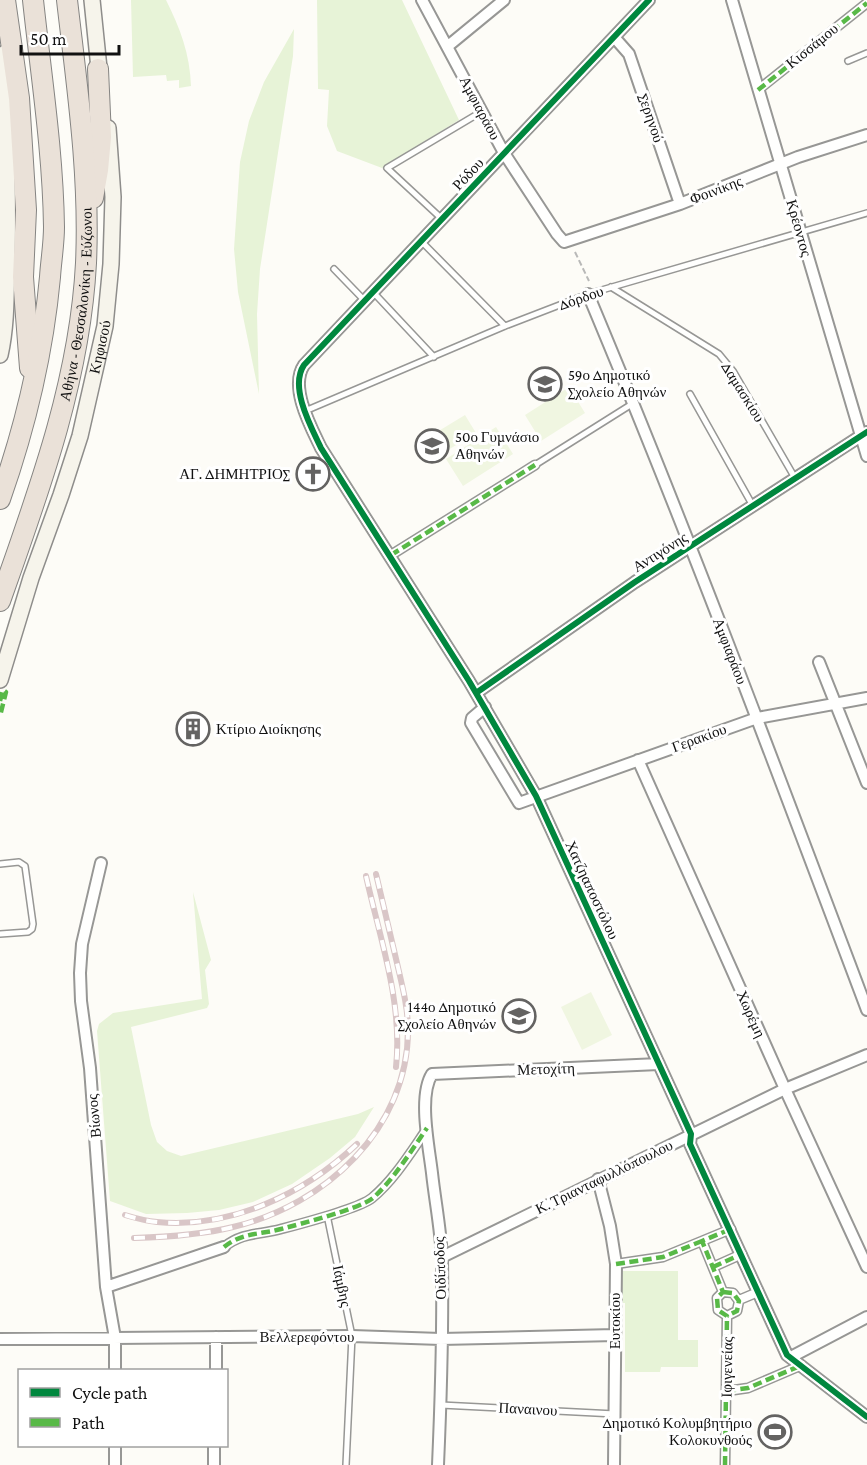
<svg xmlns="http://www.w3.org/2000/svg" width="867" height="1465" font-family="'Crimson Pro',serif">
  <style>
    .green { fill: #e7f3d7 }
    .pitch { fill: #f0f6e1 }
    .lines { fill: none; stroke-linecap: round; stroke-linejoin: round }
    .service-casing { stroke: #979795; stroke-width: 8 }
    .pedestrian-casing { stroke: #979795; stroke-width: 11 }
    .minor-casing { stroke: #979795; stroke-width: 14 }
    .secondary-casing { stroke: #8e8d8b; stroke-width: 18 }
    .motorway-casing { stroke: #858482; stroke-width: 22 }
    .path { stroke: #b9b9b8; stroke-width: 2; stroke-dasharray: 6 3; stroke-linecap: butt }
    .service { stroke: #fffffe; stroke-width: 5 }
    .pedestrian { stroke: #fffffe; stroke-width: 8 }
    .minor { stroke: #fffffe; stroke-width: 10 }
    .secondary { stroke: #f6f4eb; stroke-width: 15 }
    .motorway { stroke: #eae1d8; stroke-width: 20 }
    .rail-casing { stroke: #d9c6c7; stroke-width: 6 }
    .rail { stroke: #fff; stroke-width: 4; stroke-dasharray: 11; stroke-linecap: butt }
    .quiet { stroke: #58b947; stroke-width: 4.5; stroke-dasharray: 9 4.5; stroke-linecap: butt }
    .cycleway-casing { stroke: #fff; stroke-width: 10 }
    .cycleway { stroke: #00873e; stroke-width: 6 }
    .labels { text-anchor: middle; dominant-baseline: central; stroke-width: 6; stroke-linejoin: round; paint-order: stroke }
    .street-label { font-size: 15px; fill: #111; stroke: #fff }
    .poi-label { font-size: 15px; fill: #111; stroke: #fff; text-anchor: start }
  </style>
  <rect width="100%" height="100%" fill="#fdfcf7"/>
  <path class="green" d="M131,0h35c14,28 24,54 25,86l-12,2v-8l-12,1 -1,-6 -33,2z
    M317,0h85l57,120 -77,48 -45,-17 -10,-25 2,-36 -11,-1z
    M294,29l-1,27 -33,213 -3,45 2,80 -21,-102 -4,-43 6,-87 9,-41 15,-39z
    M193,892l18,68 -6,10 4,34 -2,4 -76,19 20,98 6,17 10,9 14,5 177,-42 16,-7 -19,30 -25,21 -38,26 -39,18 -34,8 -32,3 -41,1 -36,-13 -13,-170 2,-7 14,-11 89,-14z
    M621,1271h57v69h20v27h-37l-1,5h-35v-69h-4z"/>
  <path class="pitch" d="M569,387l16,26 -44,28 -16,-26z
    M465,415l11,18 -33,20 -11,-18z
    M496,427l17,27 -50,32 -17,-27z
    M591,992l21,43 -30,15 -21,-43z"/>
  <g class="lines">
    <g class="service-casing">
      <path id="service" d="M848,61l19,-8
        M442,219l-55,-51 94,-56
        M421,241l84,85
        M334,269l30,31
        M611,287l108,67 14,17 62,107
        M373,292l61,65
        M690,394l63,112
        M305,411l200,-85 83,-32 279,-81
        M535,465l97,-61
        M0,864l19,-2 6,4 8,58 -1,5 -4,3 -28,2
        M327,1215l25,121 -6,129
        M441,1405l174,9"/>
    </g>
    <g class="pedestrian-casing">
      <path id="pedestrian" d="M758,90l109,-87
        M391,555l144,-90
        M224,1247c19,-15 35,-12 57,-18 19,-5 77,-20 91,-31 22,-18 39,-46 55,-69
        M616,1264l47,-7 39,-16
        M713,1267l29,-13
        M723,1292l10,1 6,8 -2,10 -10,5
        M739,1300l19,-8
        M727,1391l21,-3 54,-23
        M725,1465l2,-149 -9,-6 -1,-12 6,-6 -21,-51 29,-12"/>
    </g>
    <g class="minor-casing">
      <path id="minor" d="M422,0l82,153 53,81 7,8 116,-38 118,-47 69,-22
        M649,0l-345,365c-15,22 7,62 17,83l148,233 67,115 155,338 -1,10 97,211 80,62
        M732,0l135,456
        M614,37l15,17 51,150
        M448,46l56,-46
        M588,294c99,236 189,477 279,716
        M819,662l48,121
        M476,693l159,-111 232,-150
        M485,707l-13,11 -1,5 48,80 238,-85 110,-20
        M638,760l147,329 82,178
        M101,863l-19,81 -2,29 1,28 9,67 16,219 9,51v32
        M598,1179l12,47 6,38 -2,201
        M442,1257l343,-168 82,-34
        M106,1287l118,-40
        M0,1339l352,-3 89,3 174,-4
        M791,1357l76,-40
        M216,1370v-33
        M115,1446v19
        M214,1465v-19
        M438,1465c3,-68 5,-137 4,-206 -1,-29 -7,-58 -10,-86 -3,-26 -14,-77 0,-99l227,-10"/>
    </g>
    <g class="secondary-casing">
      <g id="secondary">
        <path d="M92,0l8,78"/>
        <path d="M0,355c7,-31 6,-65 7,-96 2,-69 -2,-138 -2,-206"/>
        <path id="s1" d="M0,680l31,-102 30,-83 19,-59 25,-110 6,-62 2,-67 -5,-69"/>
      </g>
    </g>
    <g class="motorway-casing">
      <g id="motorway">
        <path d="M5,0l14,98 7,112 -3,67 7,91"/>
        <path d="M93,198l5,-28 3,-33 -3,-68"/>
        <path d="M0,499c25,-71 43,-146 50,-222 1,-16 4,-33 4,-50 -1,-75 -13,-152 -21,-227"/>
        <path id="s2" d="M0,601c39,-110 80,-221 86,-338 4,-88 -9,-176 -19,-263"/>
      </g>
    </g>
    <path class="path" d="M575,252l14,29"/>
    <use href="#service" class="service"/>
    <use href="#pedestrian" class="pedestrian"/>
    <use href="#minor" class="minor"/>
    <use href="#secondary" class="secondary"/>
    <use href="#motorway" class="motorway"/>
    <g class="rail-casing">
      <path id="rail" d="M366,876c14,63 37,127 30,191
        M125,1215c10,3 21,6 32,7 74,7 147,-28 200,-78
        M134,1238c33,-1 67,-3 99,-11 92,-22 175,-98 175,-197 0,-23 -6,-45 -11,-67 -7,-30 -14,-60 -21,-89"/>
    </g>
    <use href="#rail" class="rail"/>
    <path class="quiet" d="M758,90l109,-87
      M391,555l144,-90
      M0,701l3,-11 3,2 -6,24
      M224,1247c19,-15 35,-12 57,-18 19,-5 78,-20 92,-31 21,-19 38,-47 54,-70
      M616,1264l47,-7 39,-16
      M713,1267l29,-13
      M723,1292l10,1 6,8 -2,10 -10,5
      M727,1391l21,-3 54,-23
      M725,1465l2,-149 -9,-6 -1,-12 6,-6 -21,-51 29,-12"/>
    <g class="cycleway-casing">
      <path id="cycleway" d="M649,0l-345,365c-15,22 7,62 17,83l148,233 67,115 155,338 -1,10 97,211 80,62
        M476,693l159,-111 232,-150"/>
    </g>
    <use href="#cycleway" class="cycleway"/>
  </g>
  <defs>
    <g id="school-ring" transform="scale(1.725)"><circle r="9.5" fill="#fff" stroke="#646362" stroke-width="1.5"/><path d="M0-5L7-2L0 1L-7-2ZM-4 1L0 2.5L4 1V4Q0 6-4 4Z" fill="#646362"/></g>
    <g id="church-ring" transform="scale(1.725)"><circle r="9.5" fill="#fff" stroke="#646362" stroke-width="1.5"/><path d="M-1.2-6h2.4v3.5h3.3v2.4h-3.3V6h-2.4V-.1h-3.3v-2.4h3.3Z" fill="#646362"/></g>
    <g id="building-ring" transform="scale(1.725)"><circle r="9.5" fill="#fff" stroke="#646362" stroke-width="1.5"/><path d="M-4-6H4V6H1V3H-1V6H-4ZM-2.5-4.3h1.7v1.8h-1.7ZM.8-4.3h1.7v1.8H.8ZM-2.5-1h1.7V.8h-1.7ZM.8-1h1.7V.8H.8Z" fill="#646362"/></g>
    <g id="stadium-ring" transform="scale(1.725)"><circle r="9.5" fill="#fff" stroke="#646362" stroke-width="1.5"/><path d="M0-5a6.5 5 0 1 0 0 10a6.5 5 0 1 0 0-10ZM-3.5-1.8h7v3.6h-7Z" fill="#646362"/></g>
  </defs>
  <g fill-rule="evenodd">
    <use href="#school-ring" x="545" y="384"/>
    <use href="#school-ring" x="432" y="446"/>
    <use href="#church-ring" x="313" y="474"/>
    <use href="#building-ring" x="193" y="729"/>
    <use href="#school-ring" x="519" y="1016"/>
    <use href="#stadium-ring" x="775" y="1432"/>
  </g>
  <g class="labels">
    <g class="street-label">
      <text transform="translate(812 46) rotate(-39)">Κισσάμου</text>
      <text transform="translate(480 108) rotate(62)">Αμφιαράου</text>
      <text transform="translate(651 118) rotate(71)">Σερηνού</text>
      <text transform="translate(468 174) rotate(-47)">Ρόδου</text>
      <text transform="translate(716 190) rotate(-21)">Φοινίκης</text>
      <text transform="translate(799 228) rotate(74)">Κρέοντος</text>
      <text transform="translate(581 298) rotate(-19)">Δόρδου</text>
      <text stroke="none"><textPath href="#s2" startOffset="308">Αθήνα - Θεσσαλονίκη - Εύζωνοι</textPath></text>
      <text stroke="none"><textPath href="#s1" startOffset="348">Κηφισού</textPath></text>
      <text transform="translate(743 392) rotate(58)">Δαμασκίου</text>
      <text transform="translate(660 552) rotate(-32)">Αντιγόνης</text>
      <text transform="translate(730 651) rotate(69)">Αμφιαράου</text>
      <text transform="translate(699 738) rotate(-20)">Γερακίου</text>
      <text transform="translate(592 890) rotate(65)">Χατζηαποστόλου</text>
      <text transform="translate(751 1014) rotate(66)">Χωρέμη</text>
      <text transform="translate(546 1069) rotate(-2)">Μετοχίτη</text>
      <text transform="translate(94 1116) rotate(-95)">Βίωνος</text>
      <text transform="translate(604 1177) rotate(-26)">Κ. Τριανταφυλλόπουλου</text>
      <text transform="translate(440 1268) rotate(-92)">Οιδίποδος</text>
      <text transform="translate(342 1286) rotate(78)">Ιάμβης</text>
      <text transform="translate(615 1321) rotate(-90)">Ευτοκίου</text>
      <text x="307" y="1337">Βελλερεφόντου</text>
      <text transform="translate(727 1367) rotate(-89)">Ιφιγενείας</text>
      <text transform="translate(528 1409) rotate(3)">Παναινου</text>
    </g>
    <g class="poi-label">
      <text x="568" y="375">59ο Δημοτικό<tspan x="568" dy="17">Σχολείο Αθηνών</tspan></text>
      <text x="455" y="437">50ο Γυμνάσιο<tspan x="455" dy="17">Αθηνών</tspan></text>
      <text x="290" y="474" text-anchor="end">ΑΓ. ΔΗΜΗΤΡΙΟΣ</text>
      <text x="216" y="729">Κτίριο Διοίκησης</text>
      <text x="496" y="1007" text-anchor="end">144ο Δημοτικό<tspan x="496" dy="17">Σχολείο Αθηνών</tspan></text>
      <text x="752" y="1423" text-anchor="end">Δημοτικό Κολυμβητήριο<tspan x="752" dy="17">Κολοκυνθούς</tspan></text>
    </g>
  </g>
  <rect x="18" y="1369" width="210" height="78" fill="#ffffff" stroke="#a0a0a0" stroke-width="1.5"/>
  <rect x="30" y="1388" width="30" height="9" fill="#00873e" stroke="#a0a0a0" stroke-width="1.5"/>
  <text x="72" y="1399" font-size="18" fill="#111111">Cycle path</text>
  <rect x="30" y="1418" width="30" height="9" fill="#58b947" stroke="#a0a0a0" stroke-width="1.5"/>
  <text x="72" y="1429" font-size="18" fill="#111111">Path</text>
  <path d="M21 45v9h98v-9" fill="none" stroke="#111111" stroke-width="3"/>
  <text x="30" y="45" font-size="18" fill="#111111" stroke="#ffffff" stroke-width="4.5" paint-order="stroke">50 m</text>
</svg>
